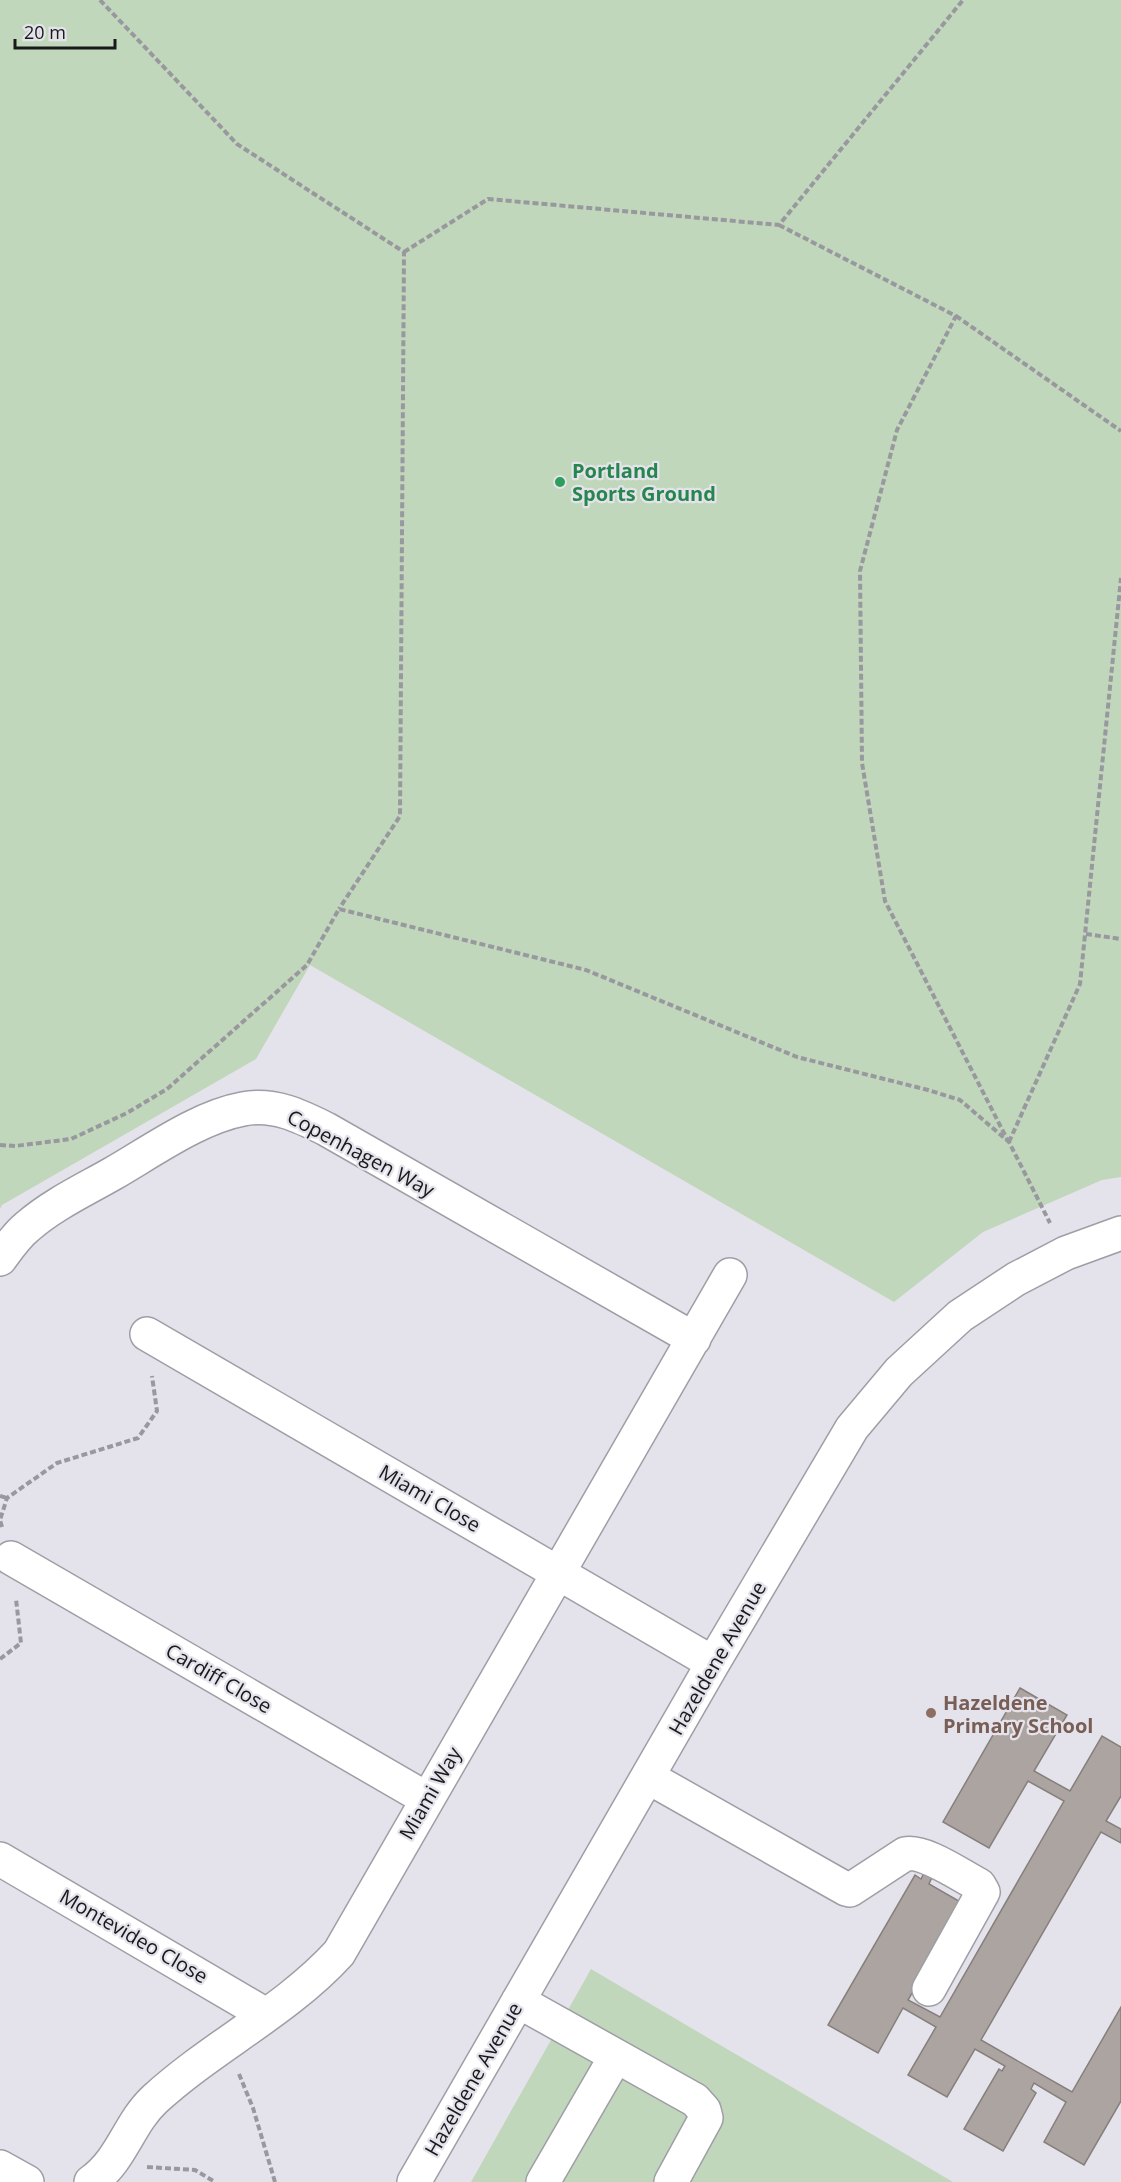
<svg xmlns="http://www.w3.org/2000/svg" width="1121" height="2182" font-family="'Open Sans',sans-serif">
  <style>
    .green { fill: #c0d7bb }
    .building { fill: #aba4a0; stroke: #867f7b; stroke-width: 1.5 }
    .lines { fill: none; stroke-linecap: round; stroke-linejoin: round }
    .minor-casing { stroke: #9f9ea6; stroke-width: 36 }
    .path { stroke: #98989e; stroke-width: 4; stroke-dasharray: 6 3; stroke-linecap: butt }
    .minor { stroke: #fff; stroke-width: 33 }
    .leisure-dot { fill: #2e9e5b; stroke: #e4e3eb; stroke-width: 2 }
    .education-dot { fill: #8d6e63; stroke: #e4e3eb; stroke-width: 2 }
    .labels { text-anchor: middle; dominant-baseline: central; stroke-width: 4.5; stroke-linejoin: round; paint-order: stroke }
    .leisure-label { font-size: 20px; font-weight: bold; fill: #27864d; stroke: #e4e3eb; text-anchor: start }
    .street-label { font-size: 20px; fill: #19191c; stroke: #e4e3eb }
    .education-label { font-size: 20px; font-weight: bold; fill: #785e54; stroke: #e4e3eb; text-anchor: start }
  </style>
  <rect width="100%" height="100%" fill="#e4e3eb"/>
  <path class="green" d="M0,0h1121v1177l-19,3 -119,52 -89,70 -584,-337 -54,94 -254,146 -2,4z
    M591,1969l362,213h-482z"/>
  <path class="building" d="M1020,1688l47,27 -33,56 36,20 32,-55 19,11v49l-15,25 15,8v14l-20,-11 -120,208 91,52 49,-85v94l-37,64 -40,-23 22,-40 -32,-19 -3,6 5,4 -33,58 -39,-22 35,-60 3,2 3,-5 -30,-17 -28,48 -39,-22 28,-48 -33,-19 -25,45 -50,-28 87,-150 6,4 3,-6 8,4 -3,7 35,20 -56,96 32,17 124,-216 -36,-20 -39,67 -46,-26z"/>
  <g class="lines">
    <g class="minor-casing">
      <path id="minor" d="M0,1259c8,-11 16,-23 27,-32 25,-22 57,-37 85,-53 40,-23 87,-57 131,-65 31,-6 57,7 83,20l368,210
        M147,1334l566,329
        M11,1558l416,241
        M648,1777l198,112 4,1 55,-36c20,-4 56,22 74,31l4,7 -54,97
        M0,1859l266,156
        M518,2001l177,99 9,10 2,8 -35,64
        M0,2167l27,15
        M91,2182c32,-23 37,-58 64,-83 58,-53 131,-88 184,-146l391,-678
        M414,2182l299,-519 139,-235 47,-56 61,-56 56,-37 50,-26 55,-20
        M543,2182l73,-126"/>
    </g>
    <path class="path" d="M100,0l137,144 167,108 -4,564 -61,93
      M779,225l177,91 -59,114 -37,141 2,192 23,138 122,238
      M404,252l84,-53 291,26 184,-225
      M956,316l165,115
      M1086,934l35,5
      M1009,1142l71,-158 41,-406
      M0,1145l15,1 56,-7 56,-26 40,-24 140,-124 32,-56 247,61 211,87 131,33 32,10 49,42 41,81
      M0,1496l7,2
      M2,1527l-2,-7 7,-22 50,-35 81,-25 19,-27 -5,-35
      M0,1659l21,-16 -5,-44
      M239,2074l14,34 22,74
      M147,2167l48,3 20,12"/>
    <use href="#minor" class="minor"/>
  </g>
  <circle class="leisure-dot" cx="560" cy="482" r="6"/>
  <circle class="education-dot" cx="931" cy="1713" r="6"/>
  <g class="labels">
    <g class="leisure-label">
      <text x="572" y="470">Portland<tspan x="572" dy="23">Sports Ground</tspan></text>
    </g>
    <g class="street-label">
      <text transform="translate(361 1153) rotate(28)">Copenhagen Way</text>
      <text transform="translate(430 1498) rotate(30)">Miami Close</text>
      <text transform="translate(717 1658) rotate(-60)">Hazeldene Avenue</text>
      <text transform="translate(219 1678) rotate(30)">Cardiff Close</text>
      <text transform="translate(430 1793) rotate(-60)">Miami Way</text>
      <text transform="translate(134 1936) rotate(30)">Montevideo Close</text>
      <text transform="translate(473 2079) rotate(-60)">Hazeldene Avenue</text>
    </g>
    <g class="education-label">
      <text x="943" y="1702">Hazeldene<tspan x="943" dy="23">Primary School</tspan></text>
    </g>
  </g>
  <path d="M15 39v9h100v-9" fill="none" stroke="#19191c" stroke-width="3"/>
  <text x="24" y="39" font-size="18" fill="#19191c" stroke="#e4e3eb" stroke-width="4.5" paint-order="stroke">20 m</text>
</svg>
